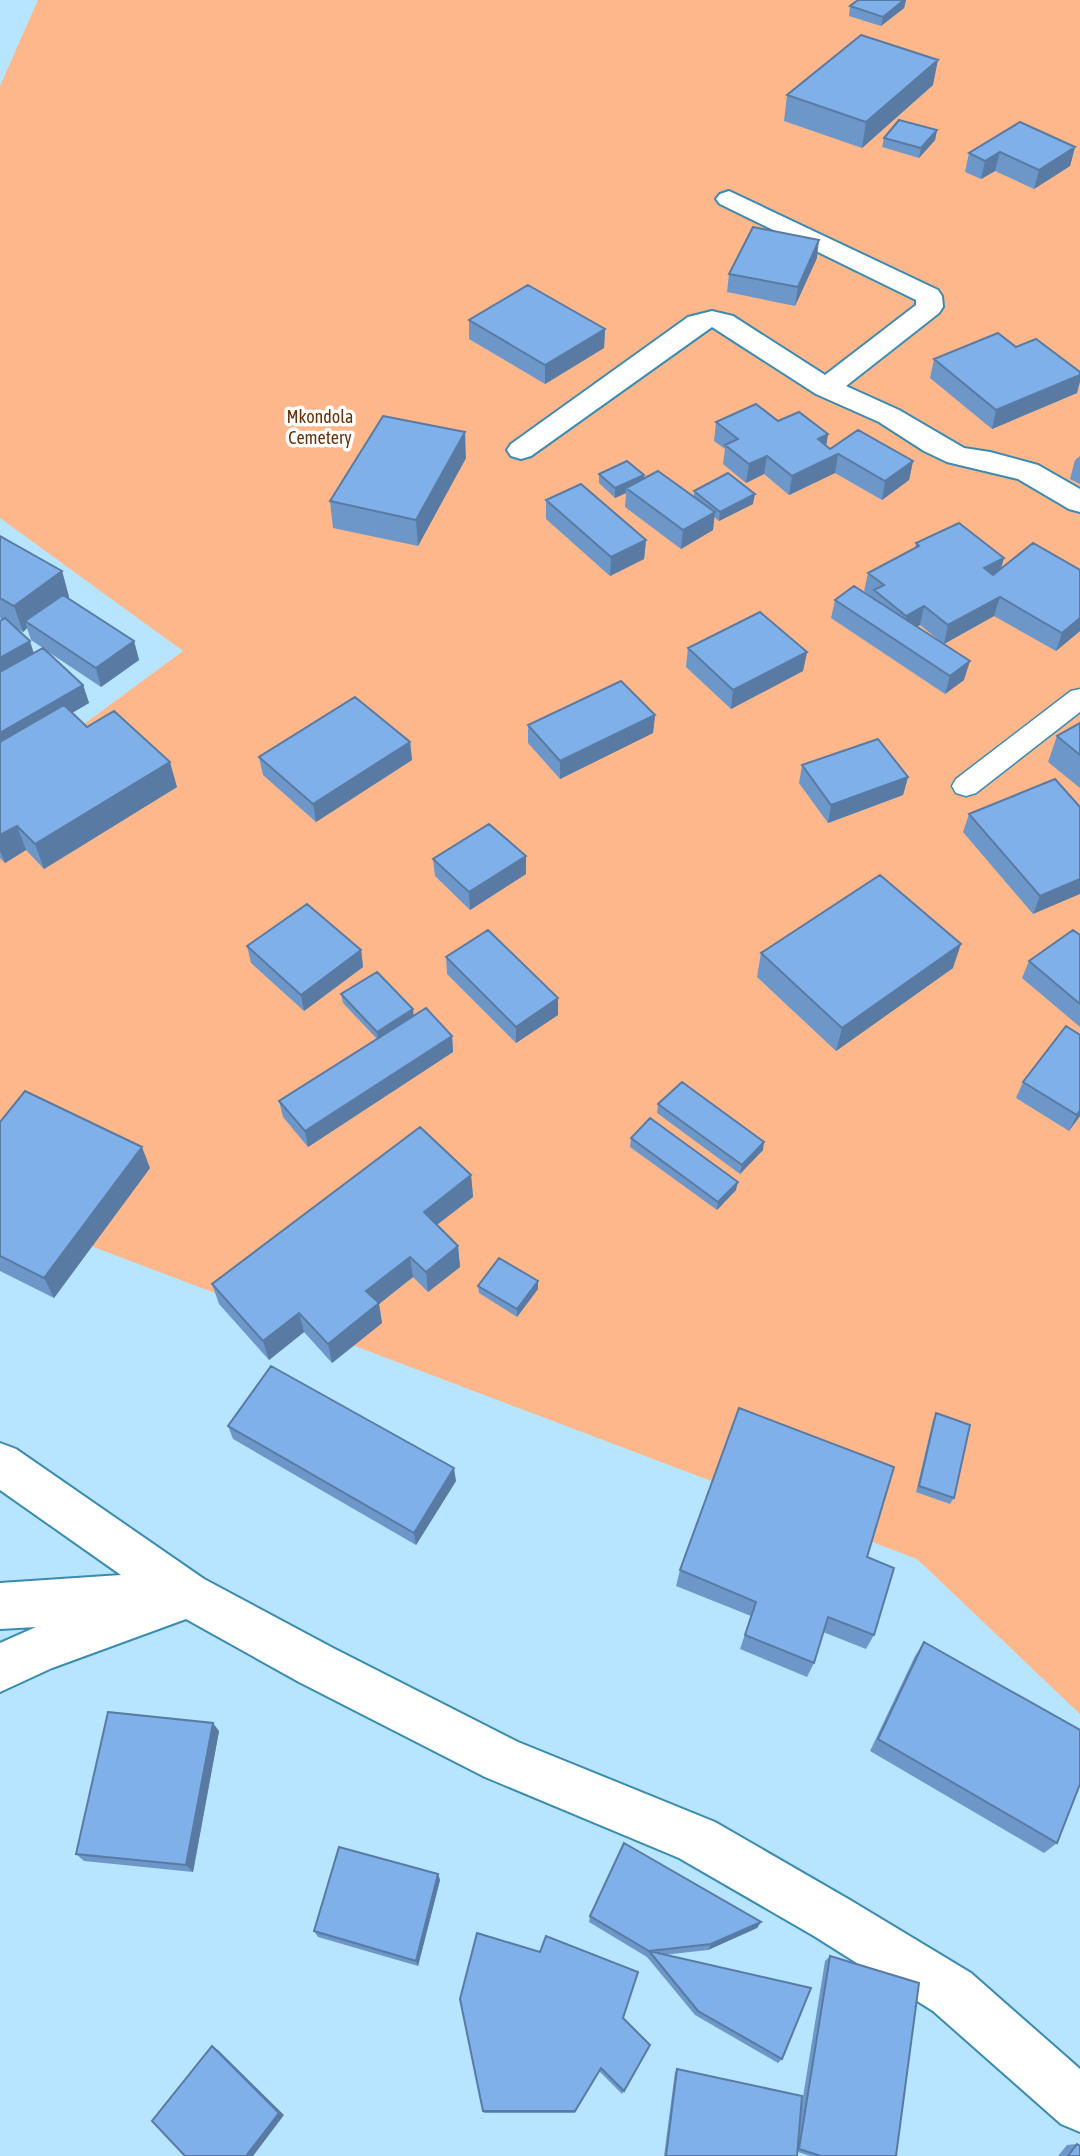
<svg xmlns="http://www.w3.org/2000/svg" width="1080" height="2156" font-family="'Asap Condensed',sans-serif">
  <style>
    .green { fill: #feb78b }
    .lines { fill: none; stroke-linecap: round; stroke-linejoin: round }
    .service-casing { stroke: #3a8bb2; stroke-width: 3 }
    .minor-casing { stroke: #3a8bb2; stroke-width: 4 }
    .service { fill: #fff; fill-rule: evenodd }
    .minor { fill: #fff; fill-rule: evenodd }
    .wall { fill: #6d97c8; fill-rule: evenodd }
    .shaded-wall { fill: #597ba3 }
    .building { fill: #7fb0e9; stroke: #597ba3; stroke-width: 2 }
    .labels { text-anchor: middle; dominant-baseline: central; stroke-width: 7; stroke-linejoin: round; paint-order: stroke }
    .far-park-label { font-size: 18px; fill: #68330a; stroke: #fefefe }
  </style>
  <rect width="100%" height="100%" fill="#b7e5ff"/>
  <path class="green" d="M38,0h1042v1714l-163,-155 -879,-333 -38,-47v-393l183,-135 -183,-133v-432z"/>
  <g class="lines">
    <g class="service-casing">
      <path id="service" d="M1080,689v23l-104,81 -10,3 -10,-3 -4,-7 4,-7 115,-88z"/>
    </g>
    <g class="minor-casing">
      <path id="minor" d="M729,191l209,99 4,6 1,11 -4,6 -93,73 53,24 65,38 26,4 48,13 42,24v23l-11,-3 -51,-30 -71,-17 -23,-11 -45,-29 -63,-28 -104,-67 -181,129 -10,3 -10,-3 -4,-6 4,-6 177,-127 24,-6 21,5 92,59 91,-70v-5l-196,-96 -4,-5 4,-5z
        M0,1443l16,6 188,130 129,69 185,94 197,80 135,78 121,73 109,96v63l-19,-8 -128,-113 -119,-75 -135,-78 -194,-81 -186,-95 -113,-63 -134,49 -52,24v-49l36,-16 -36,2v-46l121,-8 -121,-85z"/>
    </g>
    <use href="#service" class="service"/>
    <use href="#minor" class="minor"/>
  </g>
  <path class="wall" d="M858,0h48l-2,8 -23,18 -32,-10 1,-10z
    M933,85l-71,63 -78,-27 3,-26z
    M937,130l-2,10 -16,18 -37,-11 2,-9z
    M1075,147l-5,19 -36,23 -39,-18 -14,8 -16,-7 4,-19z
    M817,258l-22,48 -68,-14 2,-18z
    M469,320l136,9 -1,19 -59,36 -76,-45z
    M934,359l143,34 -85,36 -62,-51z
    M778,421l50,13 -2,12 4,3 83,12 -4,19 -27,20 -47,-27 -46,22 -25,-21 -18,9 -23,-19 2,-15 -11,-8 2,-19z
    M1080,456v28l-10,-5 5,-19z
    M466,458l-48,88 -85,-18 -3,-27z
    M599,474l45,1 -1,3 51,19v-6l59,13 -34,17 -5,-4 -1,13 -32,19 -56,-42 1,-14 -11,5 -16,-15z
    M546,500l100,40 -2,19 -34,17 -64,-57z
    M0,536l62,35 7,26 -1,1 66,43 5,19 -38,27 -57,-38 39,36 6,18 -17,10 15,14 90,60 -133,82 -18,-19 -21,13 -5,-5v-237l3,-1 -3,-2zM14,627l9,5 4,-4 4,12 12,8 -10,5z
    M916,543l88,15 -3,11 79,62 -24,20 -62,-35 -50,28 -24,-19 -4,2 48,53 -19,14 -114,-76 4,-18 38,-2 -9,-7 4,-18 47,-25z
    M688,648l119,4 -4,19 -72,38 -45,-42z
    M655,715l-2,18 -93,46 -32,-36v-18z
    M1080,723v65l-32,-26 9,-26z
    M410,742l2,18 -96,62 -53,-47 -4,-18z
    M802,765l106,12 -5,18 -75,28 -29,-40z
    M1080,807l-47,107 -70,-82 6,-18z
    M433,859l93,15 -56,36 -35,-34z
    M1080,935v92l-58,-49 7,-17z
    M247,946l114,4 2,17 -59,44 -53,-48z
    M761,953l192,15 -117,83 -79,-74z
    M446,957l112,58 -42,28 -69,-69z
    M341,994l72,21 39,21 1,16 -145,95 -25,-30 -4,-16 98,-62 -34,-36z
    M1023,1082l57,34 -11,15 -53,-33z
    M658,1104l105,46 -23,24 -83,-61z
    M0,1122l150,46 -96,130 -54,-27z
    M631,1138l105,52 -19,20 -87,-63z
    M471,1175l2,22 -36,28 21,21 2,21 -32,25 -15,-15 -34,27 3,19 -50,40 -28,-31 -35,28 -50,-56 -7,-20z
    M538,1281v8l-21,28 -38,-24 -1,-7z
    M936,1413l18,85 -4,6 -34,-12 17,-72z
    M228,1426l228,55 -40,64 -183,-106z
    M867,1557l7,78 -8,14 -43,-17 -9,31 -7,14 -67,-28 11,-33 -75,-30 4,-16z
    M924,1642l133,201 -13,10 -174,-102 45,-95z
    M219,1731l-26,141 -109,-11 -8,-7z
    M438,1874l2,6 -22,86 -100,-29 -4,-6z
    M590,1916l171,6 -4,6 -49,22 -45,5 119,104 -4,4 -83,-48 -48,-58 -58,-35z
    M830,1956l66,200h-86l-12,-4 -1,4h-133l11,-84 2,-3 125,34 23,-142z
    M623,2018l27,27 -28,49 -23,-23 -24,42h-91l-1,-2z
    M1077,2144l3,12h-22l9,-11z"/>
  <path class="shaded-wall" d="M904,0h2l-2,8 -23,18 2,-9z
    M938,60l-5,25 -71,63 4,-26z
    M937,130l-2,10 -16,18 2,-10z
    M1075,147l-5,19 -36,23 5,-19z
    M1000,152l-5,19 -14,8 4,-18z
    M819,240l-2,18 -22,48 3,-19z
    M605,329l-1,19 -59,36v-19z
    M1080,375v7l-3,11 -85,36 4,-19z
    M465,432l1,26 -48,88 -2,-26z
    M828,434l-3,19 -7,-14z
    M838,454l-3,19 -46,22 3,-19z
    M767,456l-3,18 -18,9 3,-19z
    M913,461l-4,19 -27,20 3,-19z
    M644,475l-1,10 -17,3v5l-11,5v-10z
    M755,494l-2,10 -34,17 1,-9z
    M715,512l-2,18 -32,19 2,-19z
    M646,540l-2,19 -34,17 1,-19z
    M1004,558l-6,19 -19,10 5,-19z
    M62,571l7,26 -38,29 -6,-5 2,7 -4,4 -9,-26z
    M1000,597l-6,19 -50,28 4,-19z
    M924,606l-4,19 -18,10 4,-19z
    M1080,618v13l-24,20 6,-18z
    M30,641l6,19 -36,20v-22z
    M134,641l5,19 -38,27 -5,-19z
    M807,652l-4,19 -72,38 2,-19z
    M970,661l-6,19 -19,14 5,-18z
    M83,685l6,18 -89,52v-22z
    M655,715l-2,18 -93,46v-18z
    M410,742l2,18 -96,62 -3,-18z
    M170,762l7,25 -133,82 -9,-25z
    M908,777l-5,18 -75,28 3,-18z
    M17,826l9,24 -21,13 -5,-12v-16z
    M526,856v18l-56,36 -1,-18z
    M1080,879v15l-47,20 7,-18z
    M961,944l-8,24 -117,83 6,-23z
    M361,950l2,17 -59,44 -3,-16z
    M558,998v17l-42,28v-16z
    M413,1009l1,9 -36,22 -1,-8z
    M452,1036l1,16 -145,95 -3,-16z
    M1080,1110v6l-11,15 8,-16z
    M764,1142l-1,8 -23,24 2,-9z
    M142,1147l8,21 -96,130 -10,-20z
    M471,1175l2,22 -47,36 -2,-21z
    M738,1182l-2,8 -19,20 1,-8z
    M458,1246l2,21 -32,25 -2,-20z
    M410,1257l3,20 -34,27 3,19 -50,40 -4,-19 38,-53z
    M538,1281v8l-21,28v-8z
    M299,1313l5,19 -35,28 -6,-19z
    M454,1468l2,13 -40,64 -2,-12z
    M213,1723l6,8 -26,141 -7,-7z
    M438,1874l2,6 -22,86 -2,-5z
    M761,1922l-4,6 -49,22 3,-6z
    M212,2046l6,4 66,65 -31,41h-7z"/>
  <path class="building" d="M858,0h46l-21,17 -33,-11z
    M861,35l77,25 -72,62 -79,-27z
    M899,120l38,10 -16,18 -37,-10z
    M1020,122l55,25 -36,23 -39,-18 -15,9 -16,-8z
    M753,227l66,13 -21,47 -69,-13z
    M528,285l77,44 -60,36 -76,-45z
    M998,333l18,14 20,-8 44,33v3l-84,35 -62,-51z
    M756,404l22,17 21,-9 29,22 -10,5 12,10 28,-19 55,31 -28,20 -47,-27 -46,22 -25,-20 -18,8 -24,-19 13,-6 -22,-17z
    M383,416l82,16 -49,88 -86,-19z
    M627,461l17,14 -29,13 -16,-14z
    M658,471l57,41 -32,18 -57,-42z
    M728,473l27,21 -35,18 -26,-21z
    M581,484l65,56 -35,17 -65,-57z
    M959,523l45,35 -20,10 9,7 40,-32 47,27v48l-18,15 -62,-36 -52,28 -24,-19 -18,10 -32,-26 10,-5 -16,-12 51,-27 -3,-3z
    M0,536l62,35 -48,35 -14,-8z
    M854,586l116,75 -20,15 -115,-76z
    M63,595l71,46 -38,27 -71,-47z
    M760,612l47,40 -74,38 -45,-42z
    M5,618l25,23 -30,17v-37z
    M43,648l40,37 -83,48v-61z
    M621,681l34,34 -95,46 -32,-36z
    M355,697l55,45 -97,62 -54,-47z
    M64,705l23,22 27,-16 56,51 -135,82 -18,-18 -17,9v-93z
    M1080,723v32l-23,-19z
    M878,739l30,38 -77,28 -29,-40z
    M1055,779l25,28v72l-40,17 -71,-82z
    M489,824l37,32 -57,36 -36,-33z
    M880,875l81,69 -119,84 -81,-75z
    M307,904l54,46 -60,45 -54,-49z
    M488,930l70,68 -42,29 -70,-70z
    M1073,930l7,5v69l-51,-43z
    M377,972l36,37 -36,23 -36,-38z
    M426,1008l26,28 -147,95 -26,-30z
    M1066,1026l14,9v75l-3,5 -54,-33z
    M682,1082l82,60 -22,23 -84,-61z
    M25,1091l117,56 -98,131 -44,-22v-134z
    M650,1118l88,64 -20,20 -87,-64z
    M420,1127l51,48 -47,37 34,34 -32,26 -16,-15 -44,34 13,12 -51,41 -29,-31 -36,28 -51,-57z
    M499,1258l39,23 -21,28 -39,-23z
    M271,1366l183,102 -40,65 -186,-107z
    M739,1408l155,59 -27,90 27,11 -20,67 -46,-18 -14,46 -69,-28 11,-33 -76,-32z
    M936,1413l34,12 -16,73 -35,-12z
    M924,1642l156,88v54l-23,59 -179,-104z
    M108,1712l105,11 -27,142 -110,-11z
    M624,1843l137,79 -50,22 -62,7 -59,-35z
    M339,1847l99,27 -22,87 -102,-30z
    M477,1933l63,19 6,-16 92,36 -15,46 27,27 -26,46 -23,-23 -26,43h-92l-23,-112z
    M649,1951l162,37 -29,71 -84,-48z
    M830,1956l89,27 -23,173h-75l-22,-7z
    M212,2046l67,67 -33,43h-61l-33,-35z
    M677,2069l125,27 -5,60h-131z
    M1077,2144l3,2v10h-12z"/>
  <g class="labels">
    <g class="far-park-label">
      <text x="320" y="416">Mkondola<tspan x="320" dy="21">Cemetery</tspan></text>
    </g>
  </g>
</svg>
